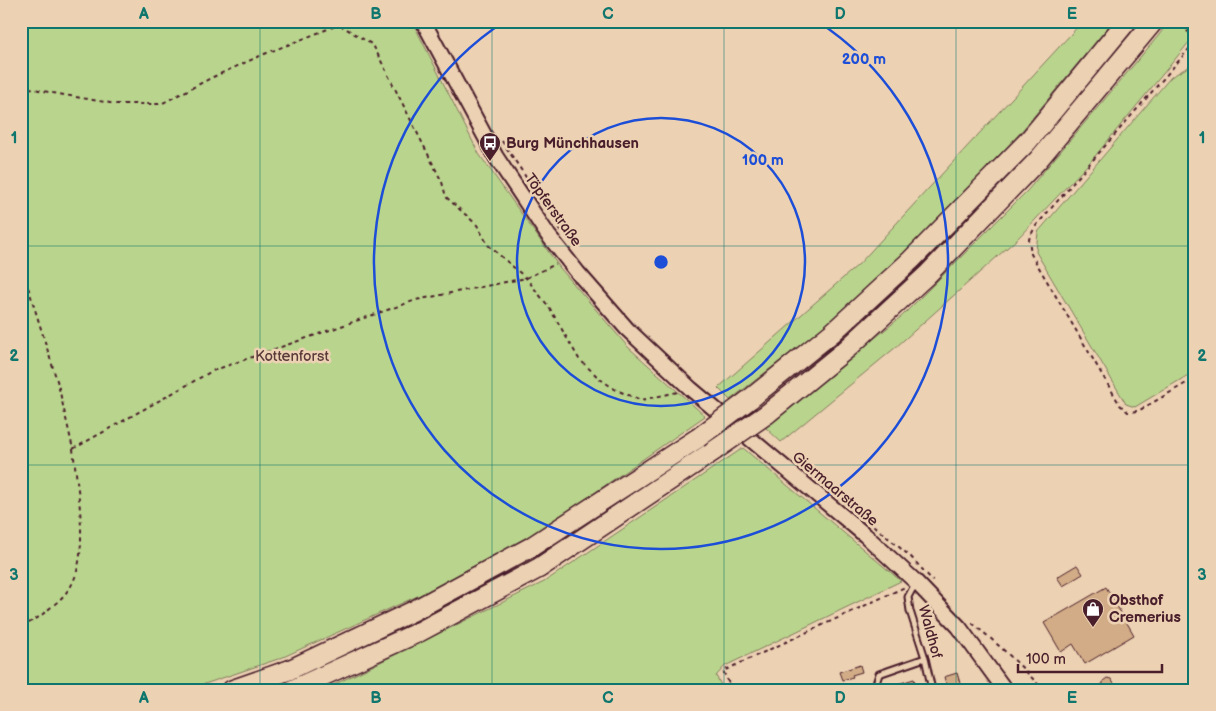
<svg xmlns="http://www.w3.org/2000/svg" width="1216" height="711" font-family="'Balsamiq Sans',sans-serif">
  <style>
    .green { fill: #b9d58d; stroke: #827a5c }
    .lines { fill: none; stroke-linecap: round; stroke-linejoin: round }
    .river { stroke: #82c8e3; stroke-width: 18 }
    .building { fill: #d2ac86; stroke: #4a1f2b }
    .service-casing { stroke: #4a1f2b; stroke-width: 9 }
    .secondary-casing { stroke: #4a1f2b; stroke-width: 18 }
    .motorway-casing { stroke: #4a1f2b; stroke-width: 22 }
    .path { stroke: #4a1f2b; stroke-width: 2; stroke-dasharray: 4 4; stroke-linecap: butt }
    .service { stroke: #ecd1b3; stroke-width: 5 }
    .secondary { stroke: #ecd1b3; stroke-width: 14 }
    .motorway { stroke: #ecd1b3; stroke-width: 19 }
    .motorway-bridge-casing { stroke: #4a1f2b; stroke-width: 22; stroke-linecap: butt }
    .motorway-bridge { stroke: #ecd1b3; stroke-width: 19 }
    .grid { fill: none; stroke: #0f766e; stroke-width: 1; stroke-opacity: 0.55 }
    .ring { fill: none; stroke: #1d4ed8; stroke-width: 2.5 }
    .labels { text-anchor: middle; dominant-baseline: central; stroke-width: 5; stroke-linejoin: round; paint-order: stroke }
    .poi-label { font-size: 15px; font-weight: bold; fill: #4a1f2b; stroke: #ecd1b3; text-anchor: start }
    .street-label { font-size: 15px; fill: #4a1f2b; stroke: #ecd1b3 }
    .park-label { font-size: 15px; fill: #5b3a3a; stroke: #ecd1b3 }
    .centre { fill: #1d4ed8; stroke: #ecd1b3; stroke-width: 2.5 }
    .ring-label { font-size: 15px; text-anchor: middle; font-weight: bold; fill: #1d4ed8; stroke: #ecd1b3; stroke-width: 5; stroke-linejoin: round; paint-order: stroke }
    .neatline { fill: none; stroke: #0f766e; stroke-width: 2 }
    .grid-label { font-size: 16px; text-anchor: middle; font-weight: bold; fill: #0f766e }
  </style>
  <rect width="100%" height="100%" fill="#ecd1b3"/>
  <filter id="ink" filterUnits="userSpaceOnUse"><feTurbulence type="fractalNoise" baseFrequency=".02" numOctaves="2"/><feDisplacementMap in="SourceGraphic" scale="10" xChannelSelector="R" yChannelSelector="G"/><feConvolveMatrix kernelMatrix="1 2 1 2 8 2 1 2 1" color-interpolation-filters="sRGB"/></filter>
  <g filter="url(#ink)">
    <path class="green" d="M21,21h391l67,133 81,114 68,79 77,69 -164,114 -119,64 -141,64 -94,32h-166z
      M1083,21h30l-93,112 -105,111 -86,79 -99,77 -12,-12 141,-124z
      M1169,21h26v14l-104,126 -74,78 -121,108 -115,95 -16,-15 137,-111 125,-125 132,-156z
      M1195,63v308l-60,36 -9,-3 -90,-152 2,-20 133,-155z
      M743,448l158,133 -176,85 -9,10 8,14h-401l221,-108z"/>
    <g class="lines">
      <path class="river" d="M1191,21l4,2"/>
    </g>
    <path class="building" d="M1077,565l6,9 -20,12 -6,-9z
      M1106,587l28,48 -49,29 -12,-20 -12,8 -17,-29z
      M860,665l2,7 -10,3 1,2 -11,3 -3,-8z
      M957,673l5,17h-14l-4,-13z
      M1107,678l4,1 7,11h-26l11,-6v-3z
      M914,679l3,11h-33v-2z"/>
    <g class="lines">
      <g class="service-casing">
        <path id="service" d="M916,582l-8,15 2,14 15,47 7,32
          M874,690l5,-16 46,-16"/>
      </g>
      <g class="secondary-casing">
        <path id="secondary" d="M423,21l73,136 52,78 30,38 49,56 64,60 174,146 51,47 43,45 46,63"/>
      </g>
      <g class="motorway-casing">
        <path id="motorway" d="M750,399l83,-67 78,-72 117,-119 99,-120
          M767,414l81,-66 79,-73 111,-115 116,-139
          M232,690l57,-20 124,-59 118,-64 167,-109
          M292,690l127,-58 120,-64 176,-118"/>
      </g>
      <path class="path" d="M1174,21l21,16
        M340,25l33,20 69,137 4,15 31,28 11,20 38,33 23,29 30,52 21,20 16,11 25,10 37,-8
        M1195,42l-160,185 -6,12 2,15 89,151 8,7 10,-1 57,-33
        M21,86l32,7 63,11h45l52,-27 49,-22 86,-34
        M502,141l61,92
        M21,273l8,17 29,94 15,65 139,-78 204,-71 110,-22 30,-14
        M794,459l117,98 22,24
        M972,623c26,21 49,42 71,67
        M21,626c12,-4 20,-10 29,-18 8,-6 15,-13 21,-22 19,-34 6,-99 2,-137
        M732,690l-9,-19 182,-84"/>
      <use href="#service" class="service"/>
      <use href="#secondary" class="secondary"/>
      <use href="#motorway" class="motorway"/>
      <g class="motorway-bridge-casing">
        <path id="motorway-bridge" d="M698,438l52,-39
          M715,450l52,-36"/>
      </g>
      <use href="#motorway-bridge" class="motorway-bridge"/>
    </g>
  </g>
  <path class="grid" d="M260,21v669M492,21v669M724,21v669M956,21v669M21,246h1174M21,465h1174"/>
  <g class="ring">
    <circle cx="661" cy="262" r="144"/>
    <path d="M817 21A287 287 0 1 1 505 21"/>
  </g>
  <defs>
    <g id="bus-pin" transform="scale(1.125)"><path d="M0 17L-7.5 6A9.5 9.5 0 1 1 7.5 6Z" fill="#4a1f2b" stroke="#ecd1b3"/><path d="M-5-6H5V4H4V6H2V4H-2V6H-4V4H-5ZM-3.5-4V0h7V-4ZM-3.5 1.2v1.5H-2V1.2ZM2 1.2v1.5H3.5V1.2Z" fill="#fff"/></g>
    <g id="shop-pin" transform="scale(1.125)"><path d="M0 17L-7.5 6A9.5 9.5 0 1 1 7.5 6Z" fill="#4a1f2b" stroke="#ecd1b3"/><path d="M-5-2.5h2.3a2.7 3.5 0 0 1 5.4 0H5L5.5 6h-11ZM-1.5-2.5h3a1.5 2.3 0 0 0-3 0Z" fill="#fff"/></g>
  </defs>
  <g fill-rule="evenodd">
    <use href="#bus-pin" x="490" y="143"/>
    <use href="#shop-pin" x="1093" y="609"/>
  </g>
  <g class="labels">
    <g class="poi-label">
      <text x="506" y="143">Burg Münchhausen</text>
      <text x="1109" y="600">Obsthof<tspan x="1109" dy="17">Cremerius</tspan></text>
    </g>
    <g class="street-label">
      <text transform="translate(553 210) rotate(54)">Töpferstraße</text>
      <text transform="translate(835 489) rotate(40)">Giermaarstraße</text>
      <text transform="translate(930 632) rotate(75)">Waldhof</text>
    </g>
    <g class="park-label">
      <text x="292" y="356">Kottenforst</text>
    </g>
  </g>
  <circle cx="661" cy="262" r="8" class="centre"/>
  <g class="ring-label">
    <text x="864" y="64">200 m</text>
    <text x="763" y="165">100 m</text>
  </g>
  <rect width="1216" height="711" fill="none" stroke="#ecd1b3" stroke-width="55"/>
  <path d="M1018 664v8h144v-8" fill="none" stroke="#4a1f2b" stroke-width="2.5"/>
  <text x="1026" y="664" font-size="15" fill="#4a1f2b" stroke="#ecd1b3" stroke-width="4" paint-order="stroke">100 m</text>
  <rect x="28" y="28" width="1160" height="656" class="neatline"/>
  <g class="grid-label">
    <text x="144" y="19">A</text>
    <text x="376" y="19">B</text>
    <text x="608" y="19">C</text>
    <text x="840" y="19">D</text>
    <text x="1072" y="19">E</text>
    <text x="14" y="143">1</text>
    <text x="1202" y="143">1</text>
    <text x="14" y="361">2</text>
    <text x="1202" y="361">2</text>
    <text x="14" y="580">3</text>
    <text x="1202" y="580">3</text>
    <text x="144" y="703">A</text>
    <text x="376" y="703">B</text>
    <text x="608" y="703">C</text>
    <text x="840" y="703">D</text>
    <text x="1072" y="703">E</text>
  </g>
</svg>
